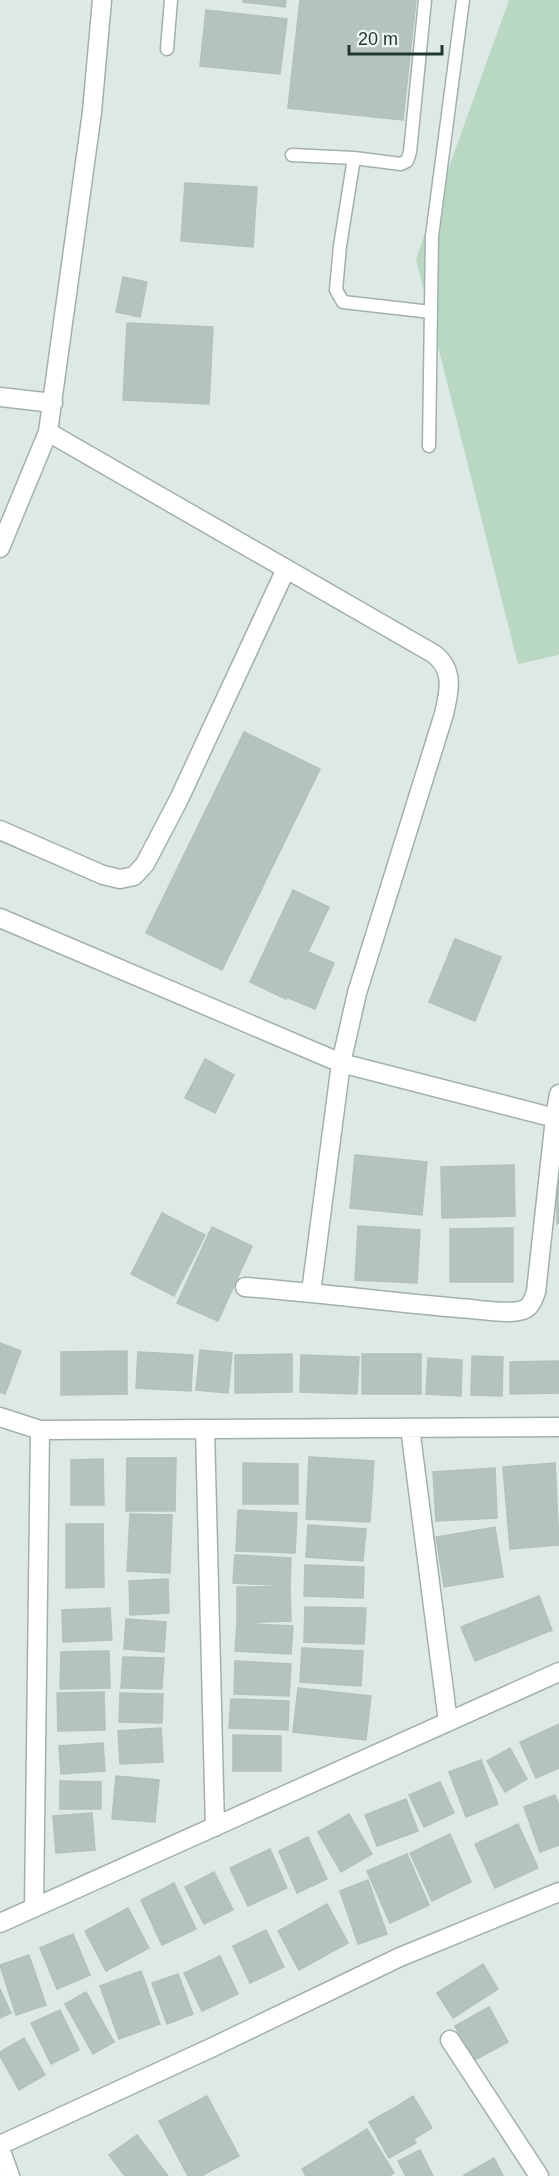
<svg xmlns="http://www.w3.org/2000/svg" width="559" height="2176" font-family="Arial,sans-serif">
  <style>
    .green { fill: #b8d8c4 }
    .building { fill: #b4c3be; stroke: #b1c1bc; stroke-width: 1.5 }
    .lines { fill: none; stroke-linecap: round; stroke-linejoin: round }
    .lane-casing { stroke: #a2b0ac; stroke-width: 15 }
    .street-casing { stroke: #a2b0ac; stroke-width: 21 }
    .lane { stroke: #fff; stroke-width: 12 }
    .street { stroke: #fff; stroke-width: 18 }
  </style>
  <rect width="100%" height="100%" fill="#dee9e5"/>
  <path class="green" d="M509,0h50v655l-41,9 -102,-405z"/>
  <path class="building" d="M243,0h43l-1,7 -42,-5z
    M300,0h116l-13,120 -115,-12z
    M206,10l81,9 -7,55 -80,-8z
    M185,183l72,4 -4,60 -72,-6z
    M123,277l24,5 -7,35 -24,-5z
    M127,323l86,4 -4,77 -86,-4z
    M244,732l76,37 -98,201 -76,-37z
    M293,890l36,17 -21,45 26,11 -19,46 -29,-12v2l-36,-17z
    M455,939l46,18 -26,64 -46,-19z
    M205,1059l29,16 -19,38 -30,-15z
    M355,1155l72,7 -5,53 -72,-7z
    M557,1161h2v62l-2,1z
    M514,1165l1,51 -73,2 -1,-51z
    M162,1213l43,22 -31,61 -43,-22z
    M358,1226l62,4 -3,53 -62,-3z
    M212,1227l40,19 -34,75 -41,-18z
    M513,1228v54h-63v-53z
    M0,1343l21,8 -16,43 -5,-2z
    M200,1350l32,3 -4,40 -32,-3z
    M127,1351v43l-66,1v-43z
    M138,1352l55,3 -2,36 -55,-3z
    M292,1354v38l-57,1v-38z
    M362,1354h59v40h-59z
    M301,1355l58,2 -2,37 -57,-2z
    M472,1356l31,1 -1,39 -31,-1z
    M428,1358l34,2 -1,36 -35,-2z
    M559,1361v32l-49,1v-32z
    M309,1457l65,4 -4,61 -64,-3z
    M127,1458h49l-1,53h-49z
    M103,1459l1,46h-33v-45z
    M243,1463l55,1v40h-55z
    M555,1463l4,82 -49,4 -7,-82z
    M495,1468l2,50 -61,3 -3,-49z
    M238,1510l59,3 -2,40 -59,-2z
    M130,1514l42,1 -2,58 -43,-2z
    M66,1524h37l1,63 -38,1z
    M308,1525l58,4 -3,32 -57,-4z
    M495,1527l8,50 -59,10 -8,-50z
    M235,1555l56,3 -1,28 -57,-3z
    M305,1565l59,2 -1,31 -59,-2z
    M168,1579l1,34 -39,2 -1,-34z
    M290,1586l1,35 -54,2v-36z
    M539,1596l13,34 -77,31 -14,-34z
    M305,1607l61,1 -2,36 -60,-2z
    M110,1608l2,32 -49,2 -1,-32z
    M126,1619l40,3 -2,30 -40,-3z
    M237,1623l56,3 -2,28 -56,-3z
    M302,1648l61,3 -2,35 -61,-4z
    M109,1651l1,37 -50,1 1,-37z
    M123,1657l41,1 -2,31 -41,-1z
    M235,1661l56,3 -2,32 -55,-2z
    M298,1688l73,8 -5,44 -73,-8z
    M104,1692l1,38 -47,1 -1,-38z
    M120,1693l43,1 -1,29 -43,-1z
    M231,1699l58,2 -1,29 -59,-2z
    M559,1724v44l-23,10 -16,-36z
    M161,1728l2,34 -43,2 -2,-33z
    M233,1735l48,1v35h-48z
    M103,1743l2,28 -44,3 -2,-28z
    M510,1748l17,31 -22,13 -18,-31z
    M481,1760l17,44 -32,13 -17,-45z
    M116,1776l43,4 -4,42 -43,-3z
    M60,1781l41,1v27h-41z
    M440,1782l14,31 -30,14 -15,-32z
    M555,1795l4,11v39l-19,7 -16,-45z
    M406,1799l12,32 -41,15 -12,-31z
    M92,1813l3,37 -39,3 -3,-37z
    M349,1814l23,40 -31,18 -23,-40z
    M518,1824l20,44 -43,20 -20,-44z
    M450,1834l21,48 -39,19 -22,-48z
    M308,1837l19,42 -30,14 -18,-42z
    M270,1849l17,39 -39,18 -18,-38z
    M407,1854l22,51 -39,18 -23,-52z
    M214,1872l19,38 -29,14 -19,-37z
    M368,1880l19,54 -29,10 -18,-53z
    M174,1883l22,46 -34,16 -21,-45z
    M327,1904l21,39 -49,27 -21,-39z
    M128,1908l21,40 -43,23 -21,-40z
    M266,1930l18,37 -34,16 -17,-37z
    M73,1934l17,41 -33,14 -17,-41z
    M29,1955l17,50 -30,10 -16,-50z
    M220,1956l18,38 -36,17 -18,-38z
    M483,1964l15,25 -45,29 -16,-25z
    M141,1971l19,53 -41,15 -19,-53z
    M178,1974l15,40 -26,10 -15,-41z
    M0,1989l11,24 -11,5z
    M86,1992l28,50 -21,12 -28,-50z
    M489,2007l19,35 -35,19 -18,-35z
    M60,2010l19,40 -28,14 -20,-41z
    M24,2038l21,37 -26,15 -19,-34v-4z
    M207,2096l32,60 -38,20h-13l-29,-55z
    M413,2096l19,32 -17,10 -19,-31z
    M396,2107l20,36 -27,15 -20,-36z
    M367,2129l27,44 -5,3h-83l-4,-7z
    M137,2135l31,41h-43l-16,-21z
    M420,2150l13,26h-27l-8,-15z
    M494,2158l9,18h-38l-1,-1z"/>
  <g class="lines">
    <g class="lane-casing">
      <path id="lane" d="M167,49l4,-49
        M292,155l62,3 47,6 6,-3 3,-9 15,-152
        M354,158l-14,88 -4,44 7,12 88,10
        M429,446l3,-210 31,-236"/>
    </g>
    <g class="street-casing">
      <path id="street" d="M0,397l53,6
        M48,432l386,222c21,16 15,38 10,60l-87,279 -16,70 -30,229
        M0,548l48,-116 44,-320 10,-112
        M0,830l103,45 17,4 14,-3 11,-12 34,-65 107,-230
        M0,918l341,145 218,56
        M245,1287c71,5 142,15 214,21 18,1 48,7 64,2 8,-3 10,-10 13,-18l19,-174 4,-24
        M0,1417l40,13 519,-3
        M410,1428l38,294
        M205,1429l10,398
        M34,1908l6,-478
        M0,1923l559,-251
        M450,2040l89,136
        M0,2145l213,-98 187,-90 159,-65
        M0,2148l10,28"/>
    </g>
    <use href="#lane" class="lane"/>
    <use href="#street" class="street"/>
  </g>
  <path d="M349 45v9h93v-9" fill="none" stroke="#213733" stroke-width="3"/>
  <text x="358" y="45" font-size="18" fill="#213733" stroke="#eef6f3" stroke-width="4.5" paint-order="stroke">20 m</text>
</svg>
